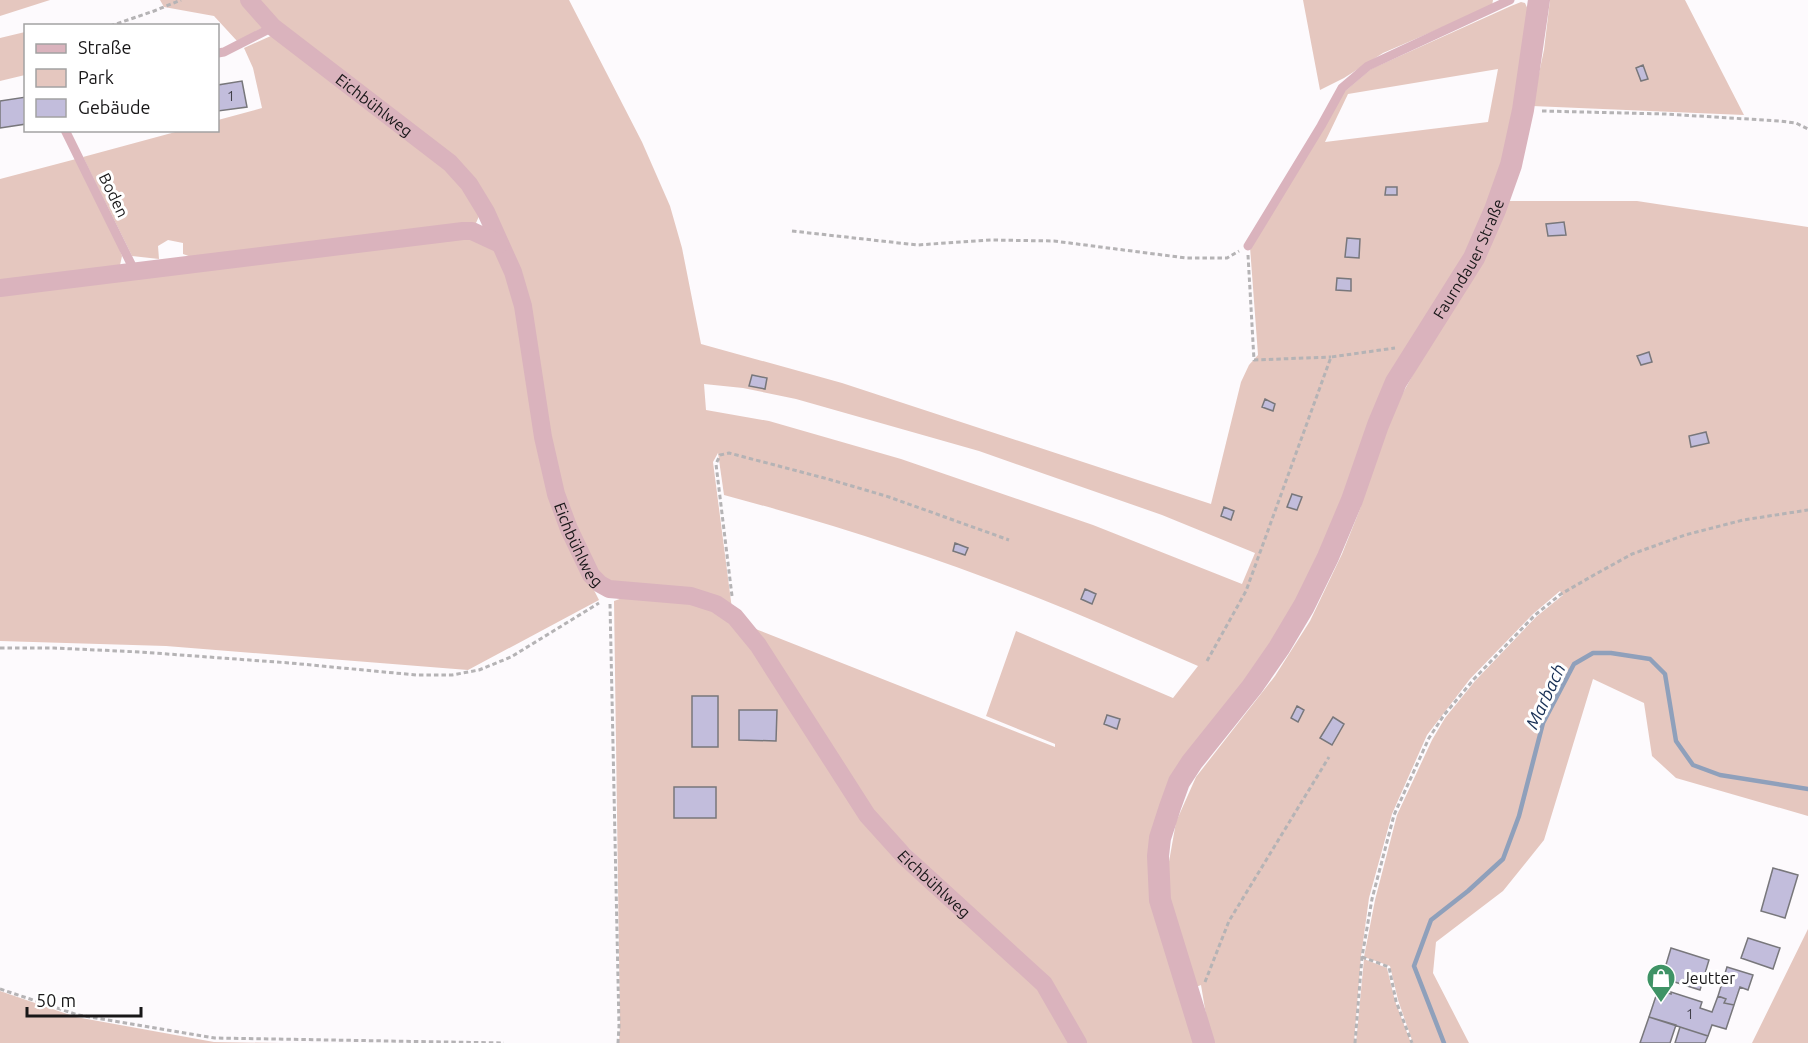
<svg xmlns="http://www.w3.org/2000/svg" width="1808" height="1043" font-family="Ubuntu,sans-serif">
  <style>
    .green { fill: #e5c7bf; fill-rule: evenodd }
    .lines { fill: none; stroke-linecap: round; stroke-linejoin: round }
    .stream { stroke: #8fa0bb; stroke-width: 4.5 }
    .building { fill: #c2bddc; stroke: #78777b; stroke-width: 1.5 }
    .path { stroke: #b5b3b5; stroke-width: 3; stroke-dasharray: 4.5 3; stroke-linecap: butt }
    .service { stroke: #dab3bd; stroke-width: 9 }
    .minor { stroke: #dab3bd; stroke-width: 18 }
    .tertiary { stroke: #dab3bd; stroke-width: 22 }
    .labels { text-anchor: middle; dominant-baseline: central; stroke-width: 6; stroke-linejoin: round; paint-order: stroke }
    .number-label { font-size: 14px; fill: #424049 }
    .street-label { font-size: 16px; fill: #181718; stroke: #fff }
    .poi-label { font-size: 16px; fill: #181718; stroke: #fff; text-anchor: start }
    .water-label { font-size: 18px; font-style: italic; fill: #183055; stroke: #fff }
  </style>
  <rect width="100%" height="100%" fill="#fdfafd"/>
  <path class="green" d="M0,0h50l-50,16z
    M160,0h83l23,26 -29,15 -23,-25 -50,-9z
    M256,0h313l73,142 28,64 12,42 19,96 141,39 369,121 30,-122 8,-17 9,-10 -8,-108 94,-155 27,-23 140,-63 10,-4 4,1 4,9 -17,114 -18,65 -178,378 -160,259 41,215h-111l-39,-62 -176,-169 -123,-186 307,121v-3l-69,-28 30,-85 157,67 25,-32c-44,-19 -86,-38 -130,-56 -112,-46 -227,-84 -344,-115l-6,-42 -5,9 19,147 -119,-26 -17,-12 -36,-79 -24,-130 -57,-172 -196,-163zM1498,69l-10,53 -163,20 23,-48zM704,384l39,4 53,11 183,52 183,64 93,38 -13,31 -149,-59 -192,-66 -132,-38 -63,-11z
    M1303,0h190l-1,6 -109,47 -39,25 -24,12z
    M1550,0h135l59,115 -212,-9 12,-56z
    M25,32v43l-25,6v-43z
    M273,35l189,147 18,32 -4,9 -279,36 -14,-5v-11l-15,-3 -10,6 1,13 -27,-3 -49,-99 96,-26 39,-1v-10l44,-12 -9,-40 -9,-20z
    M76,159l40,80 6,17 -3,14 -119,14v-105z
    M1509,201h128l171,26v589l-132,-38 -24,-22 -8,-53 -51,-24 -49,161 -41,51 -67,51 -3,31 36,70h-56l-15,-43 -8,-34 -26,-9 11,-57 22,-85 35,-75 13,-22 30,-37 61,-64 27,-22 -3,-4 -27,23 -63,65 -43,56 -35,79 -23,84 -8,59 -7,86h-140l-8,-28 -5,-30 -5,2 -25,-79 -4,-35 9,-51 20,-45 79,-101 35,-55 32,-67 18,-45 29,-91z
    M442,238l40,1 23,22 67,286 27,53 -131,70 -302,-24 -166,-5v-349z
    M628,596l63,3 39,19 132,197 177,171 33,57h-453l1,-17 -6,-425z
    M1808,929v114h-56z
    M1364,959l23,9 8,33 16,42h-55z
    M0,991l76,26 138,25 67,1h-281z"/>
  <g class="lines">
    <path class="stream" d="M1444,1043l-30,-77 17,-46 37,-29 35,-32 16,-43 24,-93 31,-59 19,-11h18l39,6 15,15 11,67 17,24 27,10 88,14"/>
  </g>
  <path class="building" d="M1643,65l5,14 -7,2 -5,-13z
    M242,81l5,26 -29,4v-26z
    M26,97v27l-26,4v-27z
    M1386,187h11v8h-12z
    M1564,222l2,13 -18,1 -2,-12z
    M1347,238l13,1 -1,19 -14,-1z
    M1337,278l14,1v12l-15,-1z
    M1649,352l3,10 -11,3 -4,-9z
    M752,375l15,3 -2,11 -16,-3z
    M1265,399l10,5 -2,7 -11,-4z
    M1706,432l3,11 -18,4 -2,-11z
    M1292,494l10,3 -5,13 -10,-3z
    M1224,507l10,4 -3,9 -10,-4z
    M955,543l13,5 -3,7 -12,-4z
    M1085,589l11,5 -4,10 -11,-5z
    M692,696h26v51h-26z
    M1297,706l7,4 -6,12 -7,-4z
    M739,710h38l-1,31 -37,-1z
    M1107,715l13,4 -3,10 -13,-5z
    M1333,717l11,7 -12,21 -12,-7z
    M674,787h42v31h-42z
    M1773,868l25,7 -13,43 -24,-7z
    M1748,938l32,10 -7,21 -32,-11z
    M1671,948l38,12 -9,30 -38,-12z
    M1727,967l26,8 -5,15 -8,-3 -6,18 -10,-2 2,-4 -8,-3z
    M1658,990l13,4v-2l31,10 -2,6 12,4 6,-16 8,3 -2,4 10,2 -8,24 -14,-4 -4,11 -59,-19z
    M1649,1017l27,8 -6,18h-30z
    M1680,1027l28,9 -3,7h-30z"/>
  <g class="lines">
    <path class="path" d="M110,26l44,-15 27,-11
      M1542,111l123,3 115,7 16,2 12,6
      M792,231l125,14 74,-5 63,1 132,17h41l12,-7
      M1248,255l6,105 77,-3
      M732,596l-16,-132 4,-9 9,-2 99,26 61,18 120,43
      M610,604l9,422 -1,17
      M0,648h54l86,4 150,11 126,12h36l27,-5 32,-13 88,-54
      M1207,661l39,-70 85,-234 64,-9
      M1362,957l27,10 7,34 16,42
      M1205,982l24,-61 100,-164
      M0,989l78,26 137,23 289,5
      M1355,1043l7,-86 10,-58 22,-84 35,-77 15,-23 30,-36 61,-64 26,-21 33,-19 38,-21 53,-19 58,-15 65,-10"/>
    <path class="service" d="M218,53l6,-1 49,-25
      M65,130l70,142
      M1248,246l73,-120 21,-38 26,-22 142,-66"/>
    <g class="minor">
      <path id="s1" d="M249,0l24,27 177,136 19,21 17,28 27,60 10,34 20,131 13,57 13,35 22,46 9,9 9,5 82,7 25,8 19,13 23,28 109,170 37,41 140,128 34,59"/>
      <path d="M0,288l463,-57h9l28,13"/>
    </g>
    <path class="tertiary" id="s2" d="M1204,1043l-44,-143 -2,-44 2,-18 10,-31 9,-25 13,-20 60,-75 27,-39 25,-42 24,-49 24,-57 26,-75 18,-43 78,-124 21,-48 16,-45 12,-55 16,-110"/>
  </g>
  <defs>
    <g id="shop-pin" transform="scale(1.5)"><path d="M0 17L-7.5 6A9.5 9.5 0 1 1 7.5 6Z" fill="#3f9366" stroke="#fff"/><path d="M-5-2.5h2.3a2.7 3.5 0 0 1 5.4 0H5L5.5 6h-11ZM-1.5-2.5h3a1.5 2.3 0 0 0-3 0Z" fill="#fff"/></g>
  </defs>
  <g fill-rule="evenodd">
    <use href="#shop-pin" x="1661" y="978"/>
  </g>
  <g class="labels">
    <g class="number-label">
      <text x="231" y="96">1</text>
      <text x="1690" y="1014">1</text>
    </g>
    <g class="street-label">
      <text stroke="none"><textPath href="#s1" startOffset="164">Eichbühlweg</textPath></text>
      <text transform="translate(114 195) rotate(64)">Boden</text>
      <text stroke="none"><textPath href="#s2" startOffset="873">Faurndauer Straße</textPath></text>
      <text stroke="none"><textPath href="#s1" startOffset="668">Eichbühlweg</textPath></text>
      <text stroke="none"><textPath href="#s1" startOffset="1190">Eichbühlweg</textPath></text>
    </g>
    <g class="poi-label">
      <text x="1682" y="978">Jeutter</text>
    </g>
    <g class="water-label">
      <text transform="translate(1545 696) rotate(-65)">Marbach</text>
    </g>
  </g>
  <rect x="24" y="24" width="195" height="108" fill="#ffffff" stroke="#a3a2a3" stroke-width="1.5"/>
  <rect x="36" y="44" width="30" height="9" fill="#dab3bd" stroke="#a3a2a3" stroke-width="1.5"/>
  <text x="78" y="54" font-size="18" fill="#181718">Straße</text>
  <rect x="36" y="69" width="30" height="18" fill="#e5c7bf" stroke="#a3a2a3" stroke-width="1.5"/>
  <text x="78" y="84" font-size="18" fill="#181718">Park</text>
  <rect x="36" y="99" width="30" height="18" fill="#c2bddc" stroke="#a3a2a3" stroke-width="1.5"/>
  <text x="78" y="114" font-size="18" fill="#181718">Gebäude</text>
  <path d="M27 1007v9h114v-9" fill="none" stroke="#181718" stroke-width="3"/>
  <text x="36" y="1007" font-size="18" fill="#181718" stroke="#ffffff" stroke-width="4.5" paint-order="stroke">50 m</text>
</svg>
